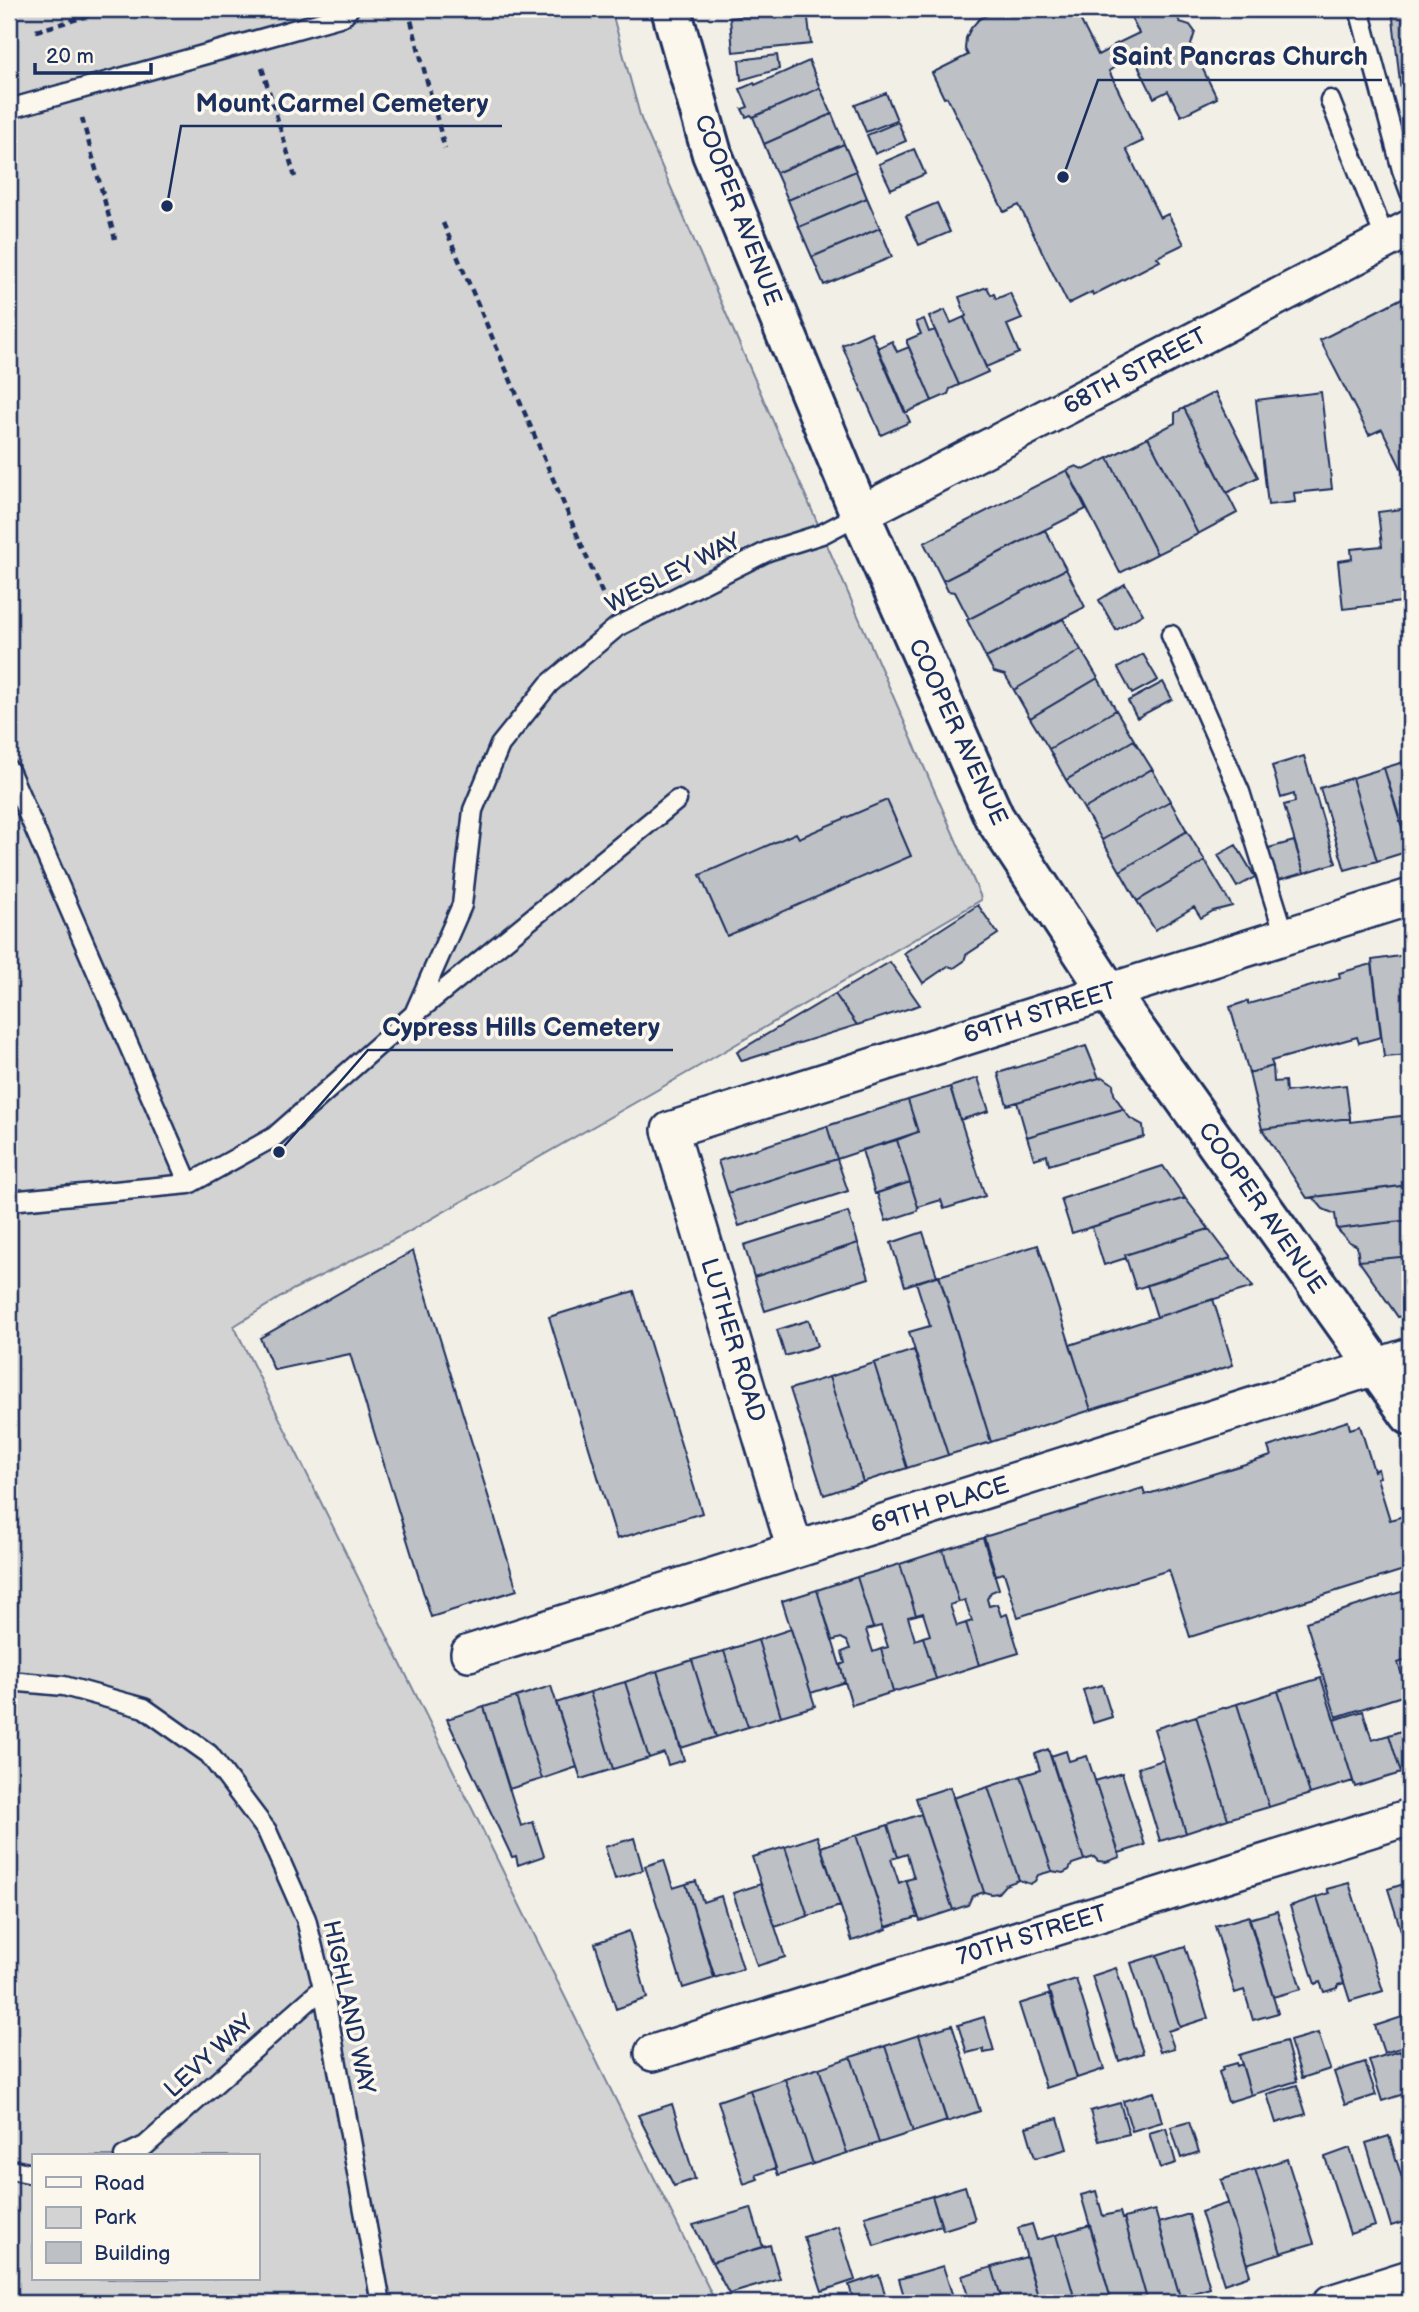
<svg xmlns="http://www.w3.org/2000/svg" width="1419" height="2312" font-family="'Balsamiq Sans',sans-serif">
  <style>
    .green { fill: #d2d3d2; stroke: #768198; stroke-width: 2; fill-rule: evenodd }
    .building { fill: #bdc0c4; stroke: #1b2f5e; stroke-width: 2 }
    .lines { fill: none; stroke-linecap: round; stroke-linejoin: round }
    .lane-casing { stroke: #1b2f5e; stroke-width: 23 }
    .street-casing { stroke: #1b2f5e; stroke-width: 40 }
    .secondary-casing { stroke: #1b2f5e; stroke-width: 44 }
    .path { stroke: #1b2f5e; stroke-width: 4.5; stroke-dasharray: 7 5; stroke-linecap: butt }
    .lane { stroke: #fbf7ec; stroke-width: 18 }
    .street { stroke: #fbf7ec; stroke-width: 35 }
    .secondary { stroke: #fbf7ec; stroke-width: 38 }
    .labels { text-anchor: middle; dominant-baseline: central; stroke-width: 7; stroke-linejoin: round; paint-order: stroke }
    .street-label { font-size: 24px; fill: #1b2f5e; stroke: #fbf7ec }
    .leader { fill: none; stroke: #1b2f5e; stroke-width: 2.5 }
    .callout-dot { fill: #1b2f5e; stroke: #fbf7ec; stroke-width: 2.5 }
    .callout-label { font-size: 26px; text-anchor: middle; font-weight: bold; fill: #1b2f5e; stroke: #fbf7ec; stroke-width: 7; stroke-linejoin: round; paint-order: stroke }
  </style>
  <rect width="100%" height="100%" fill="#f2efe6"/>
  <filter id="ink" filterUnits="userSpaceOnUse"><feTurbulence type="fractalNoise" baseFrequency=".0143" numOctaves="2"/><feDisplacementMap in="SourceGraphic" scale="14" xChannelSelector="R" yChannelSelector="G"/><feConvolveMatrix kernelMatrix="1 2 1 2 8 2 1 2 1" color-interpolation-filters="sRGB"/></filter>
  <g filter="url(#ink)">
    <path class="green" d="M9,9h602l30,110 339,776 1,5 -287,169 -291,166 -109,54 -60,37 482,977h-707zM33,2156h224v123h-224z"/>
    <path class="building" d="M999,9h13l25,7 14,-7h24l23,46 17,-9 7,16 -13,9 34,70 -17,8 34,69 8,-4 16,30 -27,13 3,4 -67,34 -1,-3 -24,12 -49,-99 -15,7 -57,-115 -3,1 -12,-25 36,-18 -3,-6 1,-11 5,-10 8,-9z
      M1127,9h46l7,13 10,3 5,7 -4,13 26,53 -36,18 -13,-25 -14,7 -20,-41 -12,5 -8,-17 25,-12z
      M1392,9h18l-1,157z
      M807,10l4,34 -78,8 -3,-34z
      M777,55l2,14 -38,11 -2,-20z
      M809,61l11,27 -67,29 -2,-2 -5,2 -4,-8 6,-2 -8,-18 14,-6 1,2z
      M820,88l12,26 -68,30 -11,-27z
      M886,93l11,27 -31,12 -11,-27z
      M832,114l12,30 -68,29 -12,-29z
      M898,122l8,19 -31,13 -8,-19z
      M844,144l12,27 -68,29 -12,-27z
      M914,149l11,25 -34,15 -12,-25z
      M856,171l11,27 -68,29 -11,-27z
      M867,198l13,30 -68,29 -13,-30z
      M937,203l13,29 -31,13 -13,-29z
      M880,228l12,29 -68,28 -12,-28z
      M987,287l4,8 3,-1 2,5 14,-6 12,26 -15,6 12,28 -33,14 -22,-50 2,-1 -7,-19z
      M1410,294v179l-5,3 -23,-47 -13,6 -49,-95z
      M945,310l6,13 13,-6 24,55 -29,13 -30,-68z
      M924,319l5,13 6,-2 24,55 -9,4 -2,5 -16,7 -25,-58v-3l14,-6 -5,-12z
      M871,332l39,90 -29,13 -39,-90z
      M892,341l5,11 12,-5 23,54 -27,12 -28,-65z
      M1215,392l43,85 -31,16 -43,-85z
      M1321,392l11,97 -38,4 1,9 -27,3 -12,-105z
      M1184,408l53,105 -39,21 -50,-97 27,-14v-10z
      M1148,437l50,97 -41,20 -49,-96z
      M1108,458l49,96 -37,19 -53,-103 9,-4 8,4z
      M1067,470l19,39 -143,72 -19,-38z
      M1410,508v93l-67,8 -5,-48 14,-2 -1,-10 31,-3 -4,-34z
      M1045,530l21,39 -97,50 -14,-27 -7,-1 -5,-10z
      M1066,569l19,38 -99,51 -19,-38z
      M1125,584l18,30 -27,16 -17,-30z
      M1063,619l18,31 -67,40 -9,-15 -11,-3 -8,-14z
      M1081,650l17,28 -68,40 -16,-28z
      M1143,654l15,26 -26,14 -14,-26z
      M1098,678l18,32 -67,39 -19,-31z
      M1163,682l9,17 -35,19 -9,-17z
      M1116,710l18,30 -68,40 -17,-31z
      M1134,740l18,29 -68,40 -18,-29z
      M1304,756l32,107 -32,10 -20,-68 11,-3 -1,-8 -13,4 -9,-32z
      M1410,760v78l-4,1 -22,-71z
      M1384,768l25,83 -32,10 -25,-83z
      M1152,769l18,32 -68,39 -18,-31z
      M1352,778l25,83 -32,9 -25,-82z
      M887,800l24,56 -184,80 -27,-61 96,-42 3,5z
      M1170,801l17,30 -67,40 -18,-31z
      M1187,831l18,30 -68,40 -17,-30z
      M1294,841l10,32 -29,8 -10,-32z
      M1236,845l19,32 -18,10 -19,-32z
      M1205,861l27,45 -19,5 -12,7 -7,-11 -39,23 -18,-29z
      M978,905l20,29 -32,21 -2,6 -10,7 -6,-2 -25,17 -19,-30z
      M1407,955l3,25v75l-26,2 -12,-97z
      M890,962l30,43 -63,20 -22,-31z
      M1372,964l9,73 -22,6 -2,-6 -86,24 2,5 -24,7 -19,-66 18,-6v3l92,-26 -1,-5z
      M835,994l22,31 -115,36 -5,-9z
      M1086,1046l13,32 -92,27 -9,-32z
      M1273,1066l1,16 11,-1 1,11 60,-7 4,33 -88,11 -13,-56z
      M1103,1077l10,7 1,10 9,15 -96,28 -10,-35z
      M978,1078l11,33 -29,9 -10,-33z
      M950,1087l35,109 -41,13 -3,-9 -23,7 -21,-67 21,-8 -10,-32z
      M908,1100l10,32 -81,27 -10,-33z
      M1123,1109l7,9 13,7 1,12 -95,28 -2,-10 -13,4 -7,-22z
      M1410,1115l-1,70 -102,13 -45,-69 88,-11v4z
      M827,1126l10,33 -109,34 -10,-32z
      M897,1140l13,42 -35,12 -13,-44z
      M837,1159l11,32 -109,35 -11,-33z
      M1163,1166l22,32 -113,35 -11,-34z
      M910,1182l8,25 -1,4 -31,10 -9,-28z
      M1409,1185l1,35 -73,9 -2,-15 -12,-5 -10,-12z
      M1185,1198l24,31 -84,26 1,3 -22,7 -12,-38z
      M848,1212l10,31 -104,34 -10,-32z
      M1410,1220v36l-51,5 -2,-15 -9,-5 -11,-12z
      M1209,1229l22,29 -95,31 -11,-34z
      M923,1232l14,44 -32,10 -14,-43z
      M858,1243l11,35 -104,33 -11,-34z
      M1038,1245l53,165 -100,32 -52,-166z
      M413,1251l104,339 -86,27 -81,-263 -76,16 -14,-32z
      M1410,1256v58l-12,3 -39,-56z
      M1231,1258l22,29 -96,30 -10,-32z
      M939,1275l52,167 -43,13 -39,-123 21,-6 -14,-44z
      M634,1291l68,222 -85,26 -68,-222z
      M1213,1299l20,66 -142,45 -21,-65z
      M809,1320l8,26 -32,10 -8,-26z
      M914,1350l34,105 -41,13 -33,-105z
      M874,1363l33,105 -44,14 -34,-105z
      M829,1377l34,105 -39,13 -34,-106z
      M1348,1421l2,8 10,-3 14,45 4,-2 2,8 -3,1 13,42 17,-5 3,9v44l-220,69 -21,-67 -151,47 -14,-44 -8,2 -12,-38 159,-49 2,7 126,-39 -3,-9z
      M983,1538l16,51 -8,3 -4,7 2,7 8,-2 4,12 6,-2 12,39 -40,12 -13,-42 6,-2 -7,-21 -6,2 -16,-52z
      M943,1550l16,52 -9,3 7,21 9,-3 13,42 -43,14 -13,-42 7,-2 -7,-22 -7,2 -16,-51z
      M900,1564l16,51 -8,2 7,23 8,-3 13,42 -43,13 -12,-43 7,-2 -7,-21 -8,2 -16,-51z
      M857,1577l16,51 -7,2 7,22 8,-3 12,43 -41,13 -12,-40 5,-2 -3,-11 8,-3 -3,-8 -6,-3 -9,3 -15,-51z
      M1410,1589v70l-12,4 10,31 -72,23 -30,-95z
      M817,1590l28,92 -34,11 -29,-92z
      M791,1629l24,77 -34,10 -23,-76z
      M758,1640l23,76 -33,11 -24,-76z
      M724,1651l24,76 -32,10 -24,-77z
      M692,1660l24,77 -35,11 -24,-77z
      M657,1671l27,89 -16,5 -4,-12 -15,5 -24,-76z
      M1321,1678l32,103 -43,13 -32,-103z
      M625,1682l24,76 -36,11 -23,-77z
      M1102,1685l10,32 -19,6 -10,-33z
      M551,1686l26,81 -35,12 -26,-82z
      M1278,1691l32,103 -41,13 -32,-103z
      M590,1692l23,77 -32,10 -25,-76z
      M516,1697l26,82 -33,10 -25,-82z
      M1237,1704l32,103 -41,12 -32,-103z
      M484,1707l37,119 12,-4 11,34 -26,9 -2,-9 -4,1 -65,-138z
      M1363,1711l9,29 17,-5 12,38 -46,14 -21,-67z
      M1196,1716l32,103 -42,14 -32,-104z
      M1410,1728v42l-9,3 -12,-38z
      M1048,1749l36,111 -12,4 -3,6 -6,3 -11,-2 -31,-95 19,-6 -5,-16z
      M1066,1751l3,10 18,-5 33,101 -14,5 -8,-1 -4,-4 -10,3 -33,-104z
      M1163,1760l23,73 -26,8 -22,-73z
      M1122,1773l23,72 -26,8 -24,-72z
      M1021,1776l31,95 -14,4 -3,6 -5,3 -11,-4 -31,-93z
      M950,1787l34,105 -12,4 -4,9 -15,5 -37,-112z
      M988,1787l31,93 -14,5 -7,8 -7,1 -7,-2 -31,-94z
      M921,1814l32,96 -33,11 -14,-41 8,-2 -7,-24 -9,3 -10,-32z
      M888,1825l10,32 -7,2 8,24 7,-3 12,37 -32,10 -30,-92z
      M856,1835l31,94 -35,12 -31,-94z
      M817,1836l23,70 -32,10 -23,-69z
      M634,1838l9,32 -28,9 -10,-32z
      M785,1847l23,69 -33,11 -23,-70z
      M664,1860l9,28 13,-4 29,94 -32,10 -38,-122z
      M696,1881l7,21 18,-6 22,73 -29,9 -28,-94z
      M1410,1882v77l-22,-70z
      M1349,1883l34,108 -33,10 -33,-104 12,-4 -2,-4z
      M761,1884l24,73 -28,9 -24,-73z
      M1317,1897l27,86 -6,2v3l-14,4 -4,-10 -5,2 -25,-78z
      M1277,1911l24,78 -28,8 -24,-78z
      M1249,1916l29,97 -25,7 -9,-30 -9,3 -20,-67z
      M629,1931l18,67 -31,11 -21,-66z
      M1185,1946l23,72 -28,9 -23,-72z
      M1157,1955l23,72 -12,4 6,17 -14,4 -29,-89z
      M1116,1968l27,85 -24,8 -27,-85z
      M1076,1979l28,90 -27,9 -29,-90z
      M1051,1994l26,84 -31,10 -27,-84z
      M1408,2015l2,30 -26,8 -9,-27z
      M984,2017l10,34 -10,2 -1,-4 -16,4 -9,-28z
      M952,2025l28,86 -33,11 -28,-87z
      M1318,2033l12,36 -28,9 -12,-37z
      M919,2035l28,86 -34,11 -28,-86z
      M1286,2041l11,40 -46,14 -12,-40z
      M885,2046l28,86 -34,11 -28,-86z
      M1400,2051l10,29v12l-28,9 -13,-41z
      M851,2057l28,86 -32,10 -28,-85z
      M1365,2062l11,33 -31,10 -11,-33z
      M1236,2063l1,3 5,-2 9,31 -23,7 -9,-30 4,-2 -1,-3z
      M819,2068l28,85 -34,11 -28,-85z
      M785,2079l28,85 -35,11 -28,-85z
      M1297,2085l9,29 -30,9 -9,-29z
      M750,2090l26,78 -20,7 2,4 -14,5 -26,-83z
      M1154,2092l8,30 -30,9 -9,-30z
      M1120,2103l9,31 -30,7 -9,-30z
      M672,2104l23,75 -21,7 -36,-71z
      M1058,2118l9,31 -32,9 -9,-31z
      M1189,2122l10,30 -18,6 -10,-31z
      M1166,2128l10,35 -16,5 -11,-35z
      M1389,2136l21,68v16l-19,6 -25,-83z
      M1350,2148l25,78 -25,8 -25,-77z
      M1287,2159l27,84 -33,10 -26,-84z
      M1255,2169l26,84 -34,11 -26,-84z
      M965,2186l10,34 -32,10 -11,-34z
      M1096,2191l7,25 17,-4 2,7 2,-1 24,85h-36l-31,-108z
      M932,2196l9,29 -67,21 -9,-30z
      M1228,2203l22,72 -26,9 -23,-72z
      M751,2208l12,39 -51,15 -19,-37z
      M1155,2210l25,87 -32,6 -24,-85z
      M1189,2214l21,74 -30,9 -21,-74z
      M1032,2224l5,16 19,-5 20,68h-36l-22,-75z
      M1090,2225l22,78h-36l-20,-68z
      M838,2226l17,54 -33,11 -18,-54z
      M770,2245l10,34 -51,15 -17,-32z
      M1026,2257l14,46h-37l-11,-36z
      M943,2266l12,37h-49l-7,-24z
      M992,2267l11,36h-33l-8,-27z
      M879,2275l9,28h-34l-5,-18z
      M815,2295l3,8h-29z"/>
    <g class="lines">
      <g class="lane-casing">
        <path id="lane" d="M1359,9l43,161 8,22
          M1330,100l56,141
          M9,109l334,-93 6,-7
          M1171,635l69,157 45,144
          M9,770l180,414
          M417,1012l260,-212
          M9,1201l180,-17 85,-47 140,-123 48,-109 11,-95 27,-65 49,-61 68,-57 151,-76 54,-17 38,-20
          M9,1681l55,5 80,22 65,46 58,77 39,88 17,69 58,315
          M124,2156l21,-10 178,-158
          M9,2169l24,5"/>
      </g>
      <g class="street-casing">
        <path id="street" d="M860,514l550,-286
          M795,1550l-125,-420 740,-233
          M469,1653l941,-297
          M653,2053l757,-236
          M1331,2303l79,-25"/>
      </g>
      <g class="secondary-casing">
        <path id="secondary" d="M671,9l41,145 148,360 134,303 114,174 302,424"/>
      </g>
      <path class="path" d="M408,9l37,140
        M36,31l76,-22
        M262,68l33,109
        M82,118l33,121
        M443,223l163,379"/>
      <use href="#lane" class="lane"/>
      <use href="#street" class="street"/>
      <use href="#secondary" class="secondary"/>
    </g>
  </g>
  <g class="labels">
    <g class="street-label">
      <text transform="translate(738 210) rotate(69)">COOPER AVENUE</text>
      <text transform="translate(1135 371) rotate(-28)">68TH STREET</text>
      <text transform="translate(673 573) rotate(-27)">WESLEY WAY</text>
      <text transform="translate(958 732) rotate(65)">COOPER AVENUE</text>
      <text transform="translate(1040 1013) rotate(-17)">69TH STREET</text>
      <text transform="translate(1262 1208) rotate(55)">COOPER AVENUE</text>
      <text transform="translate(733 1340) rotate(73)">LUTHER ROAD</text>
      <text transform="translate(940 1505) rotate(-17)">69TH PLACE</text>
      <text transform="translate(1032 1935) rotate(-17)">70TH STREET</text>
      <text transform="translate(349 2007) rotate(78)">HIGHLAND WAY</text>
      <text transform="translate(209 2056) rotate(-42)">LEVY WAY</text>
    </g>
  </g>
  <path class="leader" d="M1063 177L1098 80H1382M167 206L181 126H502M279 1152L368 1050H673"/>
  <g class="callout-dot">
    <circle cx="1063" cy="177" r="7"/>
    <circle cx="167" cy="206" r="7"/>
    <circle cx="279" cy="1152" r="7"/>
  </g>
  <g class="callout-label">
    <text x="1240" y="65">Saint Pancras Church</text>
    <text x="342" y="112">Mount Carmel Cemetery</text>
    <text x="521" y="1036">Cypress Hills Cemetery</text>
  </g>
  <rect width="1419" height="2312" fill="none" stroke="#fbf7ec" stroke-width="35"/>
  <rect x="18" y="18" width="1384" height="2277" fill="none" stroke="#1b2f5e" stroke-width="2.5" filter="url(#ink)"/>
  <rect x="32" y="2154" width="228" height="126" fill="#fbf7ec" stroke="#a1a7b3" stroke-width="2"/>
  <rect x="46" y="2177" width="35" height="10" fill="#fbf7ec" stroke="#a1a7b3" stroke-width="2"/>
  <text x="94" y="2190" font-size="21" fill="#1b2f5e">Road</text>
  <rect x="46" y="2207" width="35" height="21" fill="#d2d3d2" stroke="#a1a7b3" stroke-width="2"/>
  <text x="94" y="2224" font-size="21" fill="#1b2f5e">Park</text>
  <rect x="46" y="2242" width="35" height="21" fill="#bdc0c4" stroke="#a1a7b3" stroke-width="2"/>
  <text x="94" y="2260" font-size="21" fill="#1b2f5e">Building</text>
  <path d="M35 63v10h116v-10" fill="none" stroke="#1b2f5e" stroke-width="3.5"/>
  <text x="46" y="63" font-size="21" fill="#1b2f5e" stroke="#fbf7ec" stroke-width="5" paint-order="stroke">20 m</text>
</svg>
